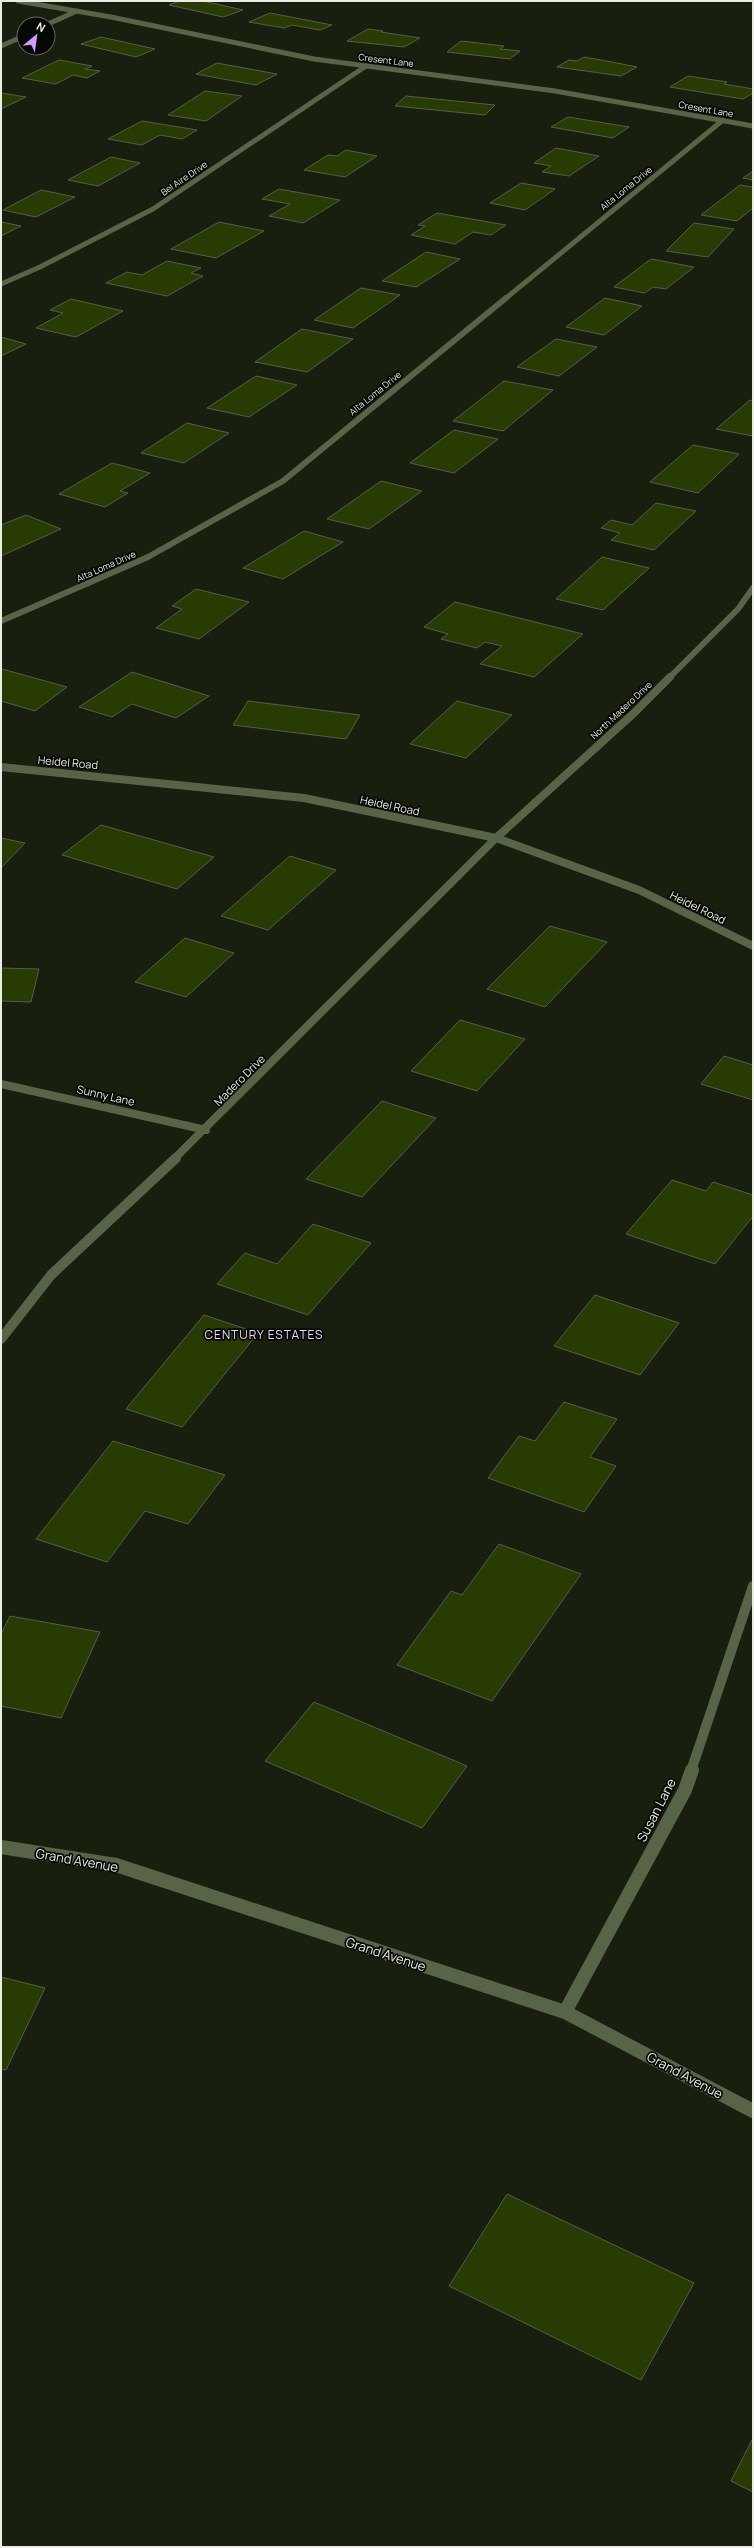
<svg xmlns="http://www.w3.org/2000/svg" width="754" height="2548" font-family="Manrope,sans-serif">
  <style>
    .building { fill: #283b02; stroke: #555d4b }
    .lines { fill: none; stroke-linecap: round; stroke-linejoin: round }
    .minor-far4 { stroke: #586448; stroke-width: 5 }
    .minor-far3 { stroke: #586448; stroke-width: 6 }
    .minor-far2 { stroke: #586448; stroke-width: 8 }
    .minor-far1 { stroke: #586448; stroke-width: 10 }
    .minor { stroke: #586448; stroke-width: 14 }
    .labels { text-anchor: middle; dominant-baseline: central; stroke-width: 3.5; stroke-linejoin: round; paint-order: stroke }
    .far-street-label { font-size: 9px; fill: #e9ede3; stroke: #050803 }
    .street-label { font-size: 11px; fill: #e9ede3; stroke: #050803 }
    .neighbourhood-label { font-size: 12px; letter-spacing: 1px; fill: #e9d5ff; stroke: #050803 }
    .near-street-label { font-size: 13px; fill: #e9ede3; stroke: #050803 }
  </style>
  <rect width="100%" height="100%" fill="#181f0f"/>
  <path class="building" d="M180,1h23l40,9 -20,7 -54,-12z
    M270,13l62,12 -12,5 -28,-5 -8,3 -35,-6z
    M368,29l15,2 -2,1 39,6 -16,9 -57,-6z
    M101,37l54,12 -19,8 -55,-13z
    M461,41l43,5 -4,3 20,2 -10,8 -63,-7z
    M584,57l33,6 20,4 -16,9 -64,-9 12,-7 8,1z
    M59,60l33,6 -7,3 15,2 -13,7 -14,-3 -17,9 -34,-6z
    M217,63l60,11 -21,11 -60,-11z
    M688,76l39,6 -3,2 29,5v4l-10,6 -73,-12z
    M205,91l37,5 -36,25 -38,-6z
    M1,93l25,4 -25,12z
    M406,96l89,9 -10,10 -90,-9z
    M568,117l61,10 -16,11 -62,-11z
    M142,121l55,9 -15,9 -22,-4 -18,10 -34,-6z
    M556,148l43,8 -30,20 -27,-4 9,-6 -17,-3z
    M346,150l31,6 -32,21 -41,-7 24,-15 9,1z
    M111,157l29,6 -42,23 -30,-6z
    M753,171v9l-10,-2z
    M521,183l34,6 -30,21 -35,-7z
    M740,185l13,2v21l-16,13 -36,-6z
    M279,189l61,11 -37,23 -34,-7 21,-12 -28,-5z
    M41,190l34,7 -39,20 -33,-7z
    M437,213l69,12 -15,10 -18,-3 -18,12 -44,-9 14,-9 -7,-1z
    M1,222l20,4 -20,10z
    M219,222l45,9 -48,27 -45,-9z
    M694,223l40,6 -26,28 -42,-6z
    M426,252l34,7 -44,28 -34,-6z
    M651,259l43,8 -28,22 -13,-2 -8,6 -31,-6z
    M167,261l34,7 -10,5 12,3 -36,20 -61,-13 21,-11 15,3z
    M361,288l39,7 -47,33 -39,-8z
    M605,298l37,8 -38,29 -38,-8z
    M71,299l52,12 -47,26 -40,-9 27,-15 -13,-3z
    M302,329l51,10 -46,33 -52,-10z
    M1,337l25,7 -25,12z
    M556,339l41,8 -38,29 -42,-9z
    M256,376l41,9 -48,32 -42,-9z
    M504,381l49,9 -50,41 -50,-10z
    M750,400l3,1v35l-37,-7z
    M187,423l42,10 -45,30 -43,-10z
    M454,430l44,9 -44,34 -44,-10z
    M693,445l46,9 -41,39 -48,-11z
    M112,463l38,10 -30,18 8,2 -23,14 -46,-13z
    M381,481l41,10 -53,38 -42,-10z
    M656,503l40,8 -42,39 -43,-10 9,-7 -19,-5 10,-8 21,5z
    M26,515l35,14 -60,27v-31z
    M304,531l39,11 -60,37 -40,-11z
    M602,557l47,11 -46,42 -47,-11z
    M196,589l53,13 -50,37 -43,-11 26,-19 -10,-3z
    M455,602l128,32 -49,43 -54,-13 22,-18 -17,-4 -8,6 -36,-9 7,-5 -24,-7z
    M1,670l1,-1 65,18 -32,24 -34,-10z
    M132,672l77,24 -33,22 -44,-14 -20,13 -33,-10z
    M248,701l112,14 -14,24 -113,-14z
    M457,701l55,14 -46,43 -56,-14z
    M101,825l113,32 -37,32 -115,-34z
    M1,838l24,5 -23,24h-1z
    M290,856l46,14 -68,60 -47,-14z
    M550,926l57,16 -62,65 -58,-18z
    M185,938l49,15 -48,44 -51,-15z
    M1,968l38,1 -8,33 -30,-1z
    M460,1020l65,19 -48,52 -66,-20z
    M724,1056l29,9v35l-52,-16z
    M382,1101l54,17 -74,79 -56,-18z
    M672,1180l34,11 7,-9 40,13v21l-38,48 -89,-30z
    M313,1224l58,19 -63,72 -91,-31 28,-31 32,11z
    M595,1295l84,28 -39,52 -86,-29z
    M204,1315l54,18 -76,94 -56,-18z
    M564,1402l53,17 -27,38 26,9 -32,46 -96,-34 31,-42 16,5z
    M113,1441l112,34 -37,49 -43,-13 -38,51 -71,-23z
    M499,1544l82,30 -89,127 -95,-36 54,-74 11,4z
    M10,1616l90,16 -39,86 -60,-12v-72z
    M314,1702l153,64 -45,62 -157,-67z
    M1,1977l44,11 -39,82 -5,-1z
    M507,2194l187,89 -53,97 -192,-94z
    M753,2438v54l-22,-11z"/>
  <g class="lines">
    <path class="minor-far4" d="M18,1l93,16 203,42 241,32 198,35
      M48,24l29,-13
      M1,46l23,-10
      M1,284l39,-17 113,-58 213,-143
      M505,299l218,-179"/>
    <path class="minor-far3" d="M1,621l147,-64 135,-76 223,-183
      M669,678l69,-69 15,-21"/>
    <path class="minor-far2" d="M1,767l303,31 192,40 143,52 114,56
      M1,1084l205,46
      M174,1159l322,-321 138,-125 36,-36"/>
    <path class="minor-far1" d="M1,1339l50,-64 125,-117
      M691,1771l62,-185"/>
    <path class="minor" d="M1,1847l115,18 449,147 188,99
      M565,2012l120,-222 7,-20"/>
  </g>
  <g class="labels">
    <g class="far-street-label">
      <text transform="translate(386 60) rotate(7)">Cresent Lane</text>
      <text transform="translate(706 109) rotate(10)">Cresent Lane</text>
      <text transform="translate(184 178) rotate(-34)">Bel Aire Drive</text>
      <text transform="translate(626 188) rotate(-39)">Alta Loma Drive</text>
      <text transform="translate(375 393) rotate(-39)">Alta Loma Drive</text>
      <text transform="translate(106 566) rotate(-24)">Alta Loma Drive</text>
      <text transform="translate(621 710) rotate(-43)">North Madero Drive</text>
    </g>
    <g class="street-label">
      <text transform="translate(68 762) rotate(5)">Heidel Road</text>
      <text transform="translate(390 805) rotate(12)">Heidel Road</text>
      <text transform="translate(698 907) rotate(26)">Heidel Road</text>
      <text transform="translate(239 1080) rotate(-45)">Madero Drive</text>
      <text transform="translate(106 1095) rotate(13)">Sunny Lane</text>
    </g>
    <g class="neighbourhood-label">
      <text x="264" y="1334">CENTURY ESTATES</text>
    </g>
    <g class="near-street-label">
      <text transform="translate(656 1810) rotate(-63)">Susan Lane</text>
      <text transform="translate(77 1860) rotate(10)">Grand Avenue</text>
      <text transform="translate(386 1954) rotate(18)">Grand Avenue</text>
      <text transform="translate(685 2075) rotate(28)">Grand Avenue</text>
    </g>
  </g>
  <rect width="754" height="2548" fill="none" stroke="#e9ede3" stroke-width="4"/>
  <g transform="translate(36 36) rotate(29)"><circle r="19" fill="#050803" stroke="#60645d"/>
  <path d="M0-3L7 15L0 10L-7 15Z" fill="#d09dff"/>
  <text y="-6" font-size="11" font-weight="bold" text-anchor="middle" fill="#e9ede3">N</text>
  </g>
</svg>
